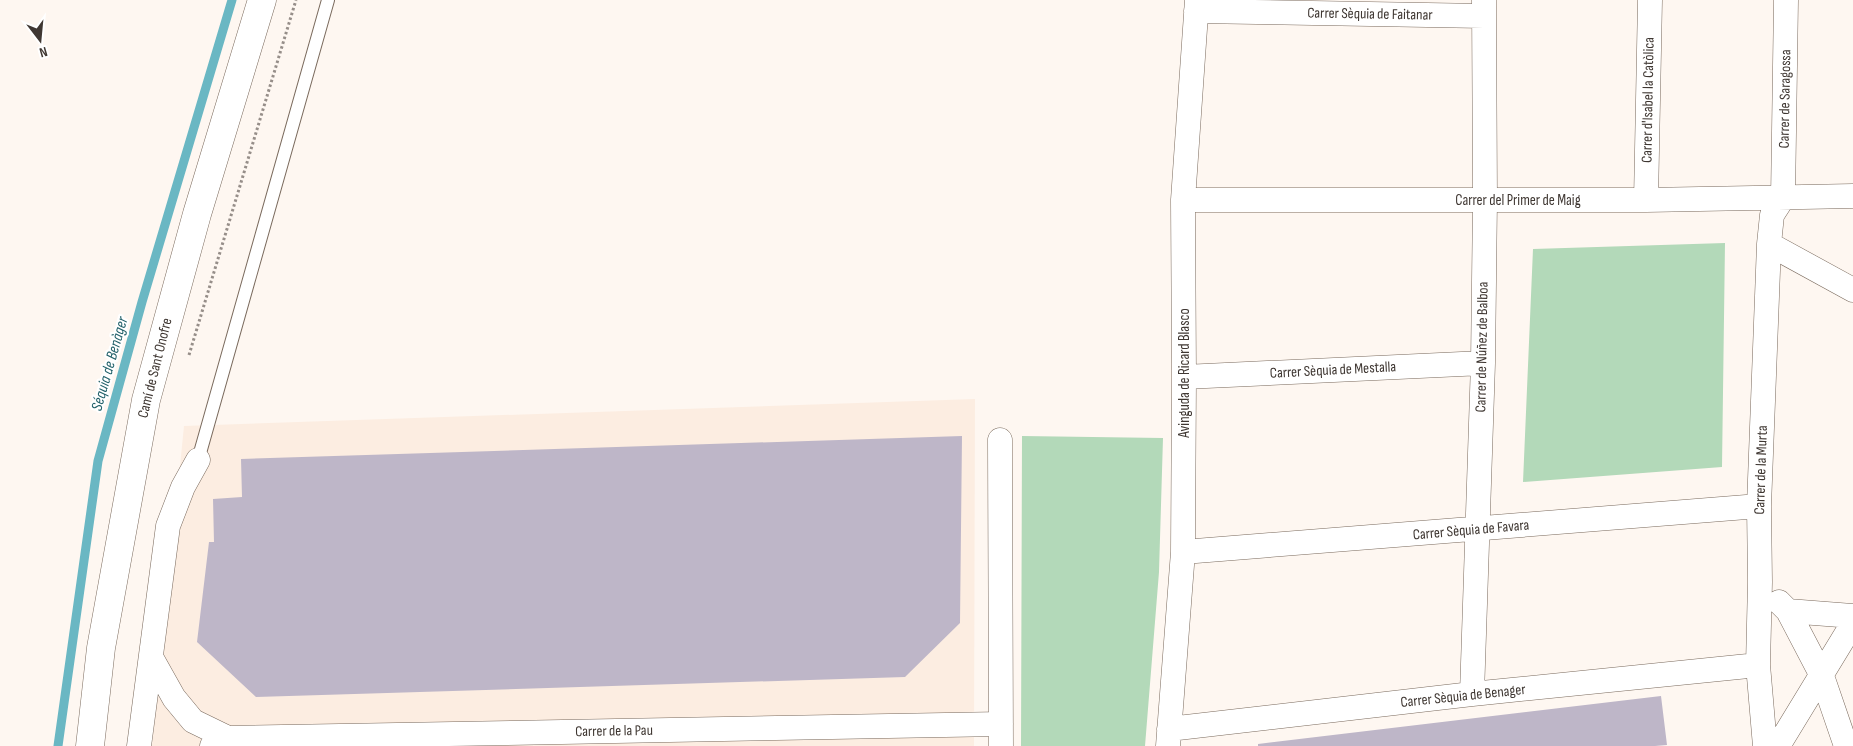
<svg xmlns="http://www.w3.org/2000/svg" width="1853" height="746" font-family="'Sofia Sans Condensed',sans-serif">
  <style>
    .built { fill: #fcede1 }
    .green { fill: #b3d9b9 }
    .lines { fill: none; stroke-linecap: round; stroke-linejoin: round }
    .stream { stroke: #6ab7c3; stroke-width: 9 }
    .building { fill: #beb6c8 }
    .lane-casing { stroke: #7a6a5d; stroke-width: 14 }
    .street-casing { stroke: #7a6a5d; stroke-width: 25 }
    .secondary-casing { stroke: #7a6a5d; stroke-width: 29 }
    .path { stroke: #968e89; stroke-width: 3; stroke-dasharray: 2.5 2.5; stroke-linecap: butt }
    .lane { stroke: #fff; stroke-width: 12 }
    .street { stroke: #fff; stroke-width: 24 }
    .secondary { stroke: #fff; stroke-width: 28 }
    .labels { text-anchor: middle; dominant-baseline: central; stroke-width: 4.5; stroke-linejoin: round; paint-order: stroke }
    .street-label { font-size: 15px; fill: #3f3732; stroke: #fff }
    .water-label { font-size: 16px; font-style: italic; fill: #22616a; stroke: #fff }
  </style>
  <rect width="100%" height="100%" fill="#fef7f1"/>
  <path class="built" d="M975,399l-1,347h-822l32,-320z"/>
  <path class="green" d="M1725,243l-3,224 -199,15 10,-233z
    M1022,436l141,2 -4,134 -14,174h-124z"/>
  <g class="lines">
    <path class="stream" d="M58,746l40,-285 44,-159 90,-302"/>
  </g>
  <path class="building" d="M962,436l-2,187 -55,54 -649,20 -59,-55 12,-100h5l-1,-43 29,-2 -1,-38z
    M1661,696l6,49 -12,1h-397v-2z"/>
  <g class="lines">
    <g class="lane-casing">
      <path id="lane" d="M198,460l130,-460"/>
    </g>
    <g class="street-casing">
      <path id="street" d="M1196,11l288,5
        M1183,200h463l207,-4
        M1646,200l4,-200
        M1769,244l84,46
        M1184,377l299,-14
        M1000,440l1,306
        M1183,552l576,-46
        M1779,602l9,9 65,5
        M1788,611l34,65 24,70
        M151,657l23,41 19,23 35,17
        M1472,694l11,-331 2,-163 -1,-200
        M1169,729l303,-35 286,-29
        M139,746l29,-220 15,-39 15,-27
        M212,746l16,-8 773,-14
        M1168,746l15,-194 1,-175 -1,-177 14,-200
        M1765,746l-7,-81 2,-83 -1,-76 10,-262 3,-29 11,-17 3,-198
        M1778,746l75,-123"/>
    </g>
    <g class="secondary-casing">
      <path id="secondary" d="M90,746l11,-98 45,-248 51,-186 65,-214"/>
    </g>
    <path class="path" d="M189,355l107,-355"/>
    <use href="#lane" class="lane"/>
    <use href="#street" class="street"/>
    <use href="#secondary" class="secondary"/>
  </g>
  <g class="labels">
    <g class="street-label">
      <text transform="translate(1370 14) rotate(1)">Carrer Sèquia de Faitanar</text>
      <text transform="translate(1785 99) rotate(-89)">Carrer de Saragossa</text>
      <text transform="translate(1648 100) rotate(-89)">Carrer d'Isabel la Catòlica</text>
      <text x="1518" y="200">Carrer del Primer de Maig</text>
      <text transform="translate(1482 347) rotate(-89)">Carrer de Núñez de Balboa</text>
      <text transform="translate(155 368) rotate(-76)">Camí de Sant Onofre</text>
      <text transform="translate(1333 370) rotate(-3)">Carrer Sèquia de Mestalla</text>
      <text transform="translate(1184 373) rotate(-90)">Avinguda de Ricard Blasco</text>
      <text transform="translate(1761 470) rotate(-88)">Carrer de la Murta</text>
      <text transform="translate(1471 530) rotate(-5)">Carrer Sèquia de Favara</text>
      <text transform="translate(1463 696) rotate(-6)">Carrer Sèquia de Benager</text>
      <text transform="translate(614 731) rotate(-1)">Carrer de la Pau</text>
    </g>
    <g class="water-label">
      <text transform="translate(110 364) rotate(-74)">Séquia de Benàger</text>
    </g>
  </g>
  <g transform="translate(40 40) rotate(164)" stroke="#ffffff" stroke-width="4" paint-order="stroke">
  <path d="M0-4L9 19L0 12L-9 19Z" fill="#3f3732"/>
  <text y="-8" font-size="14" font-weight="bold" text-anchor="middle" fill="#3f3732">N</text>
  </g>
</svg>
